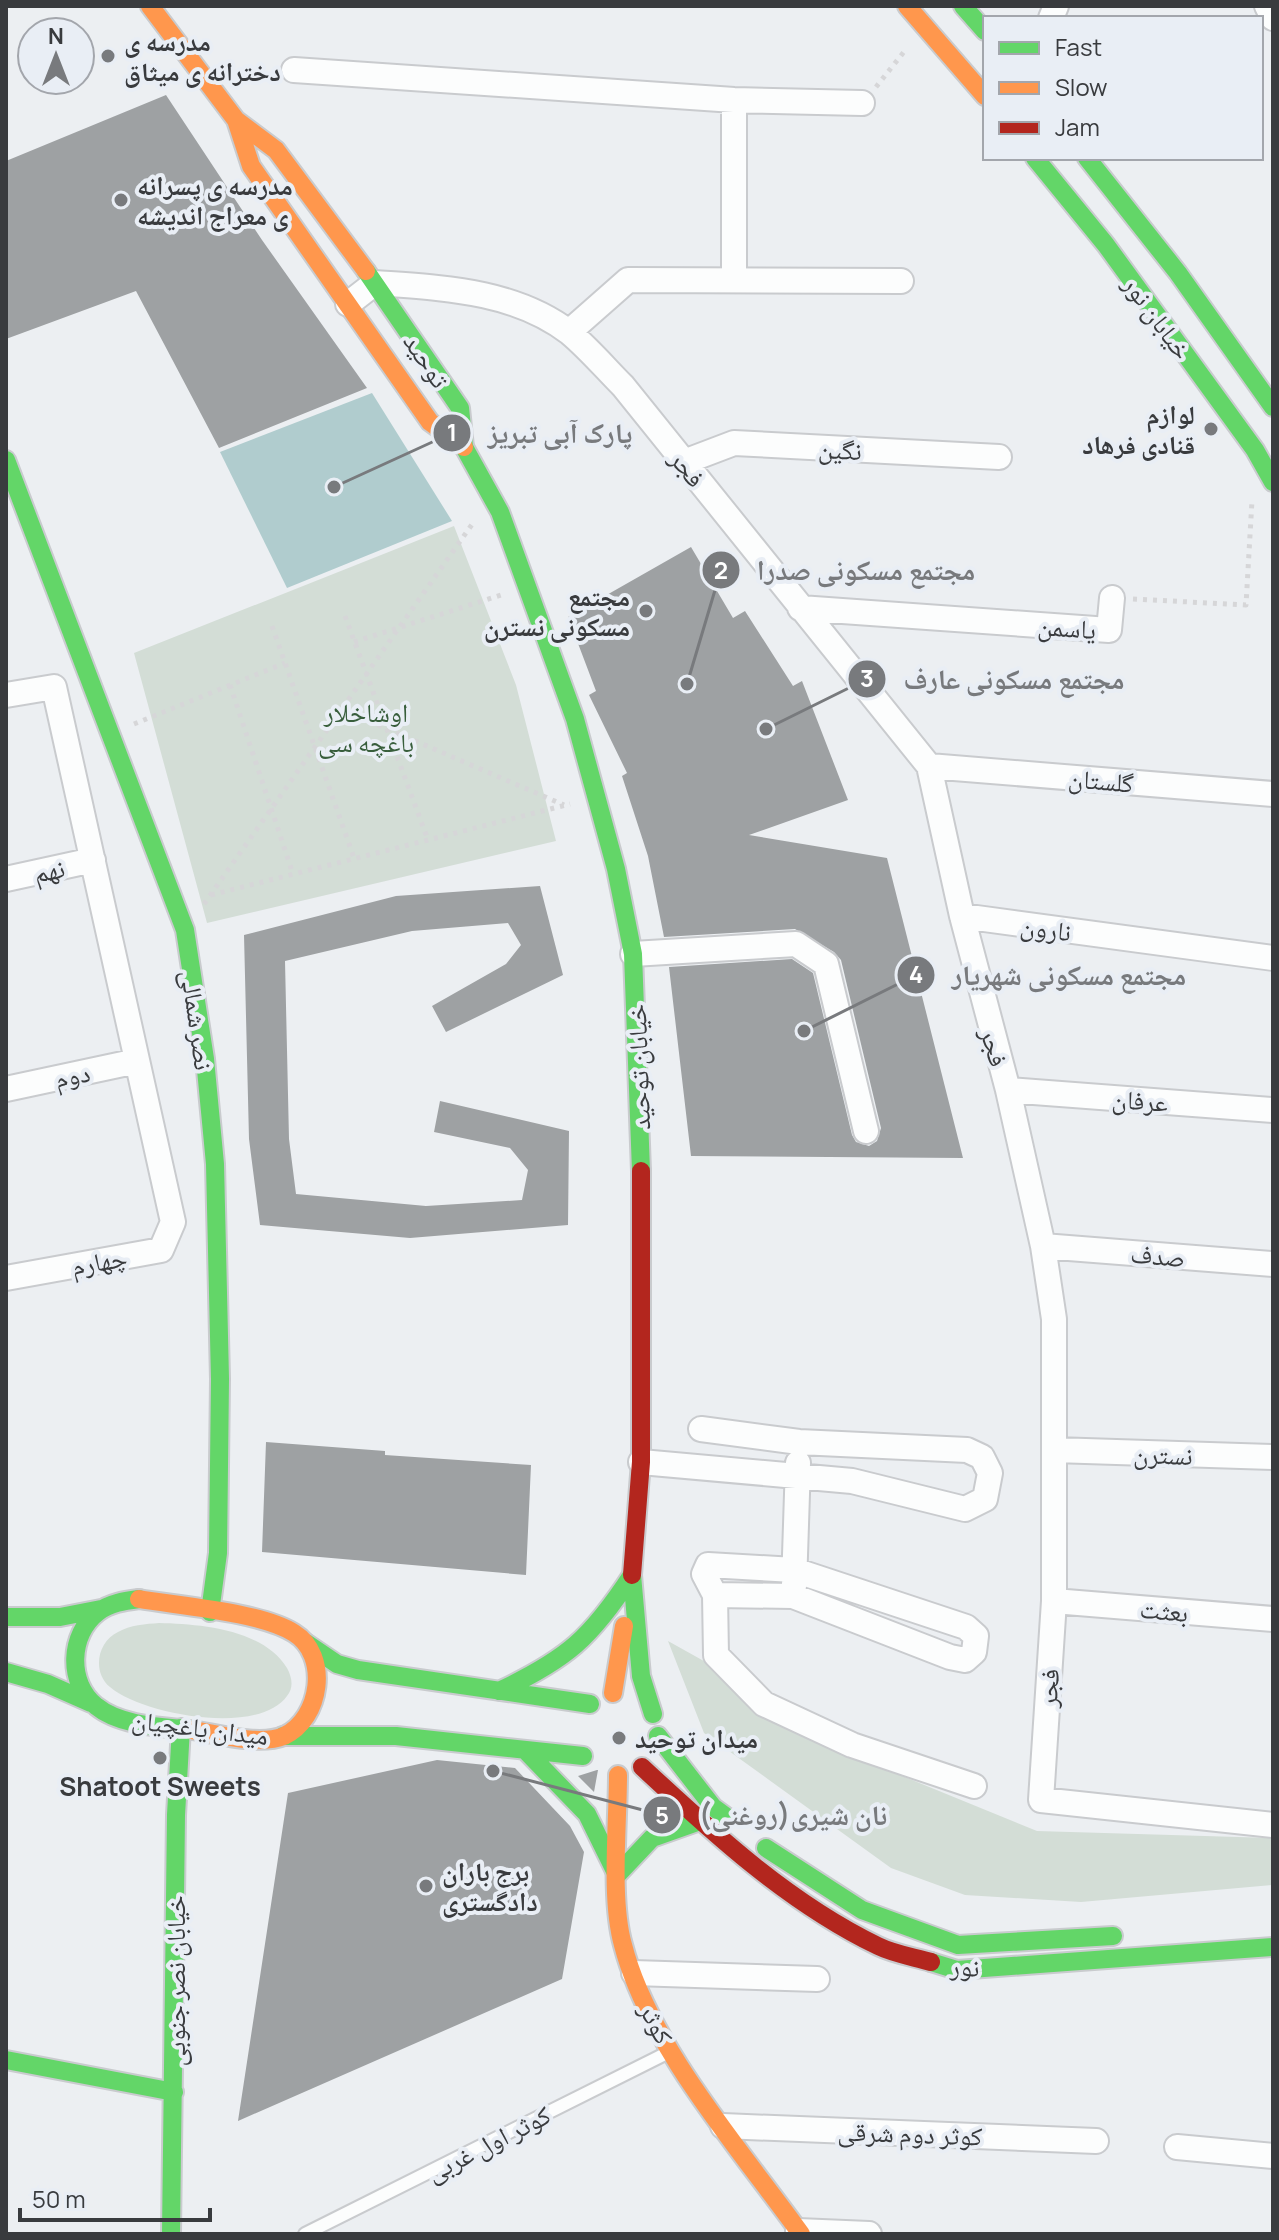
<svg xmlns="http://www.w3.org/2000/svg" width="1279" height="2240" font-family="Manrope,'Noto Naskh Arabic',sans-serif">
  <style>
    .green { fill: #d3ddd6 }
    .water { fill: #b0ccce }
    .building { fill: #9ea1a3 }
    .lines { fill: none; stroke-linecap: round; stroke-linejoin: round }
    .lane-casing { stroke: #c9cbce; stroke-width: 16 }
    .street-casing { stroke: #c9cbce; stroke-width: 28 }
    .fast-casing { stroke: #c9cbce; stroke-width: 22 }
    .slow-casing { stroke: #c9cbce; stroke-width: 22 }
    .jam-casing { stroke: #c9cbce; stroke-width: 22 }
    .path { stroke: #d6d6d8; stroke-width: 5; stroke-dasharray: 4 6; stroke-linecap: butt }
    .lane { stroke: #fcfdfd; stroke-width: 12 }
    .street { stroke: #fcfdfd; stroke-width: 24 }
    .fast { stroke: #63d668; stroke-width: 18 }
    .slow { stroke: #ff974d; stroke-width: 18 }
    .jam { stroke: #b3261e; stroke-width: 18 }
    .poi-dot { fill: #787a7d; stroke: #e9eef5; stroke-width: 3 }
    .labels { text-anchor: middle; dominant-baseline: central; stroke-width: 8; stroke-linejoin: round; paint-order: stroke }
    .poi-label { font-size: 26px; font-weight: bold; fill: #393b3e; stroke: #e9eef5; text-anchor: start }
    .street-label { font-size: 26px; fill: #393b3e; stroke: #e9eef5 }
    .park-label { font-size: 26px; fill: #385e3c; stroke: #e9eef5 }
    .leader { fill: none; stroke: #787a7d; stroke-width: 3 }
    .callout-dot { fill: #787a7d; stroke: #e9eef5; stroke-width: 3 }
    .mark-label { font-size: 24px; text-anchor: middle; font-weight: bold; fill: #fff }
    .callout-label { font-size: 28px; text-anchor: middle; font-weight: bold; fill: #787a7d; stroke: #e9eef5; stroke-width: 8; stroke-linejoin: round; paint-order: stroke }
  </style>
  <rect width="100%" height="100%" fill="#eceff2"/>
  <path class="green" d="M454,526l62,159 40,156 -349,82 -73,-270z
    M159,1623c41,1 104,6 128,45 5,9 7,20 0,28 -28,40 -144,19 -177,-9 -18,-15 -13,-45 8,-55 12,-7 28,-8 41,-9z
    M668,1641l43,24 86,68 240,98 236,7v47l-192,17 -116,-7 -74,-27 -187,-135z"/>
  <path class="water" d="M372,393l80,128 -165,67 -67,-136z"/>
  <path class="building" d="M166,95l96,145 105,148 -148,60 -83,-157 -130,48v-178z
    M691,547l42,71 12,-7 48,75 9,-5 46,119 -99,35 138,23 76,300 -272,-2 -22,-189 123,-8 21,14 39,162 4,7 13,4 8,-5 4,-13 -40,-168 -7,-8 -39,-23 -131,8 -16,-81 -26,-80 5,-3 -38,-78 7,-4 -28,-74z
    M540,886l23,89 -117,57 -14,-26 74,-42 15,-19 -13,-22 -96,8 -127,30 4,178 7,55 130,12 96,-6 6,-30 -18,-22 -76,-16 6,-31 129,30 -1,94 -158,13 -150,-13 -11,-86 -5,-204 152,-39z
    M266,1442l119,9v4l146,10 -5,110 -264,-23z
    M437,1760l78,8 55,58 14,26 -22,127 -324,142 50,-328z
    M597,1770h1l-4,22 -16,-16z"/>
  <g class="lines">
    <g class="lane-casing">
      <path id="lane" d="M305,2234l362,-181"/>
    </g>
    <g class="street-casing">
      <path id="street" d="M1267,6l6,12
        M1051,18l5,-12
        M294,70l440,30 128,3
        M734,100v180
        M348,304l27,-21c67,5 139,7 195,50 19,16 36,36 53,53l306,380 33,150 46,174 35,156 11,73v282l-13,199 232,25
        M569,332l59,-52 273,1
        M684,462l50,-19 265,14
        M800,608l309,22 3,-32
        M6,695l48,-8 119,535 -12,28 -155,28
        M929,766l344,28
        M6,879l87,-19
        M962,916l311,42
        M633,954l163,-10 30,20 40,167
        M6,1089l131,-28
        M1008,1090l265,20
        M1043,1246l230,18
        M1054,1450l219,7
        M641,1462l211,19 113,28 20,-10 5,-26 -8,-16 -15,-7 -168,-8 -98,-13
        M708,1565l86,5 172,57 10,9 -2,16 -9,8 -15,-3 -157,-61 -78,-1 -11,-21z
        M794,1586l4,-123
        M715,1595l1,60 48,49 88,41 122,41
        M1054,1601l219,18
        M634,1973l183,6
        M723,2126l373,15
        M1177,2147l96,9
        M798,2231l71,3"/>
    </g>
    <g class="fast-casing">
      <path id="fast" d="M963,6l22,25
        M1035,158l71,87 149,205 18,32
        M1087,158l91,115 95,134
        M366,271l94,137 4,39 36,65 75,207 41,150 17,85 8,217
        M6,460l179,470 20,129 10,105 5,215 -2,174 -8,59
        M632,1575l9,101 12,38
        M139,1599c-15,2 -29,4 -41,13 -29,22 -31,71 -2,94 24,20 67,21 96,24
        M6,1617h54l41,-8
        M306,1643l31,21 21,6 232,34
        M6,1672l42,12 43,19
        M499,1691c68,-32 92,-53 133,-116
        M283,1736h113l187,20
        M658,1736l55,71 15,11
        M525,1750l62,64 30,61 35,-37 48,-17
        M766,1848l96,62 96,35 155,-9
        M931,1962l26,8 316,-23
        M6,2060l168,32
        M171,2234l5,-419 5,-87"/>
    </g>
    <g class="slow-casing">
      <path id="slow" d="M150,6l86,114 40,30 90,121
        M907,6l78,90
        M236,120l15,46 179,256 34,25
        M139,1599c41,7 122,13 155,34 36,22 27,86 -10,103 -25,10 -66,-2 -92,-6
        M613,1693l11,-67
        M618,1775c0,49 -8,124 5,170 26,101 117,204 178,289"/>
    </g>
    <g class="jam-casing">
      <path id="jam" d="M632,1575l9,-113v-291
        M642,1767c72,67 147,136 236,179 16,8 36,11 53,16"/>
    </g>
    <path class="path" d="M876,87l31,-39
      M1133,599l113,6 6,-105
      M345,616l83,224
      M272,626l82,232
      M354,642l147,-47
      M230,685l63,189
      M341,709l223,96
      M134,724l151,-61
      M211,895l359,-91
      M204,904l269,-381"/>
    <use href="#lane" class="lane"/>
    <use href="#street" class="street"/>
    <use href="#fast" class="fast"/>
    <use href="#slow" class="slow"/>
    <use href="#jam" class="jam"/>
  </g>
  <g class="poi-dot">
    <circle cx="108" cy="56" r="8"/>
    <circle cx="121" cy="200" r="8"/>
    <circle cx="1211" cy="429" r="8"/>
    <circle cx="646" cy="611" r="8"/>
    <circle cx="619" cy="1738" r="8"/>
    <circle cx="160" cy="1758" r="8"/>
    <circle cx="426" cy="1886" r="8"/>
  </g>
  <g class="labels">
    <g class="poi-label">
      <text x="124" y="41">مدرسه ی<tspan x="124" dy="30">دخترانه ی میثاق</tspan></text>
      <text x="137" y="185">مدرسه ی پسرانه<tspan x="137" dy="30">ی معراج اندیشه</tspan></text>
      <text x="1195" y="414" text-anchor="end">لوازم<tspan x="1195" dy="30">قنادی فرهاد</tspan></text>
      <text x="630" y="596" text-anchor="end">مجتمع<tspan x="630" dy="30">مسکونی نسترن</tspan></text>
      <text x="635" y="1738">میدان توحید</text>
      <text x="160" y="1786" text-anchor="middle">Shatoot Sweets</text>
      <text x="442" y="1871">برج باران<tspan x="442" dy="30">دادگستری</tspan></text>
    </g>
    <g class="street-label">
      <text transform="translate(1158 317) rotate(54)">خیابان نور</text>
      <text transform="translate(427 360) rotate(56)">توحید</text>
      <text transform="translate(840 449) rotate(3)">نگین</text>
      <text transform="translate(688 468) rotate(52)">فجر</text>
      <text transform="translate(1067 627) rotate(4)">یاسمن</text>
      <text transform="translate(1101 780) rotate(5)">گلستان</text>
      <text transform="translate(49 870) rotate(-12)">نهم</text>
      <text transform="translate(1046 928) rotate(8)">نارون</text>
      <text transform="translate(198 1020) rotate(82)">نصر شمالی</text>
      <text transform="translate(995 1047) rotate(74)">فجر</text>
      <text transform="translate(638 1067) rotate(-92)">خیابان توحید</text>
      <text transform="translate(72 1075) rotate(-12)">دوم</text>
      <text transform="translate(1140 1100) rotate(4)">عرفان</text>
      <text transform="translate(1158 1255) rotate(5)">صدف</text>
      <text transform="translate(99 1261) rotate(-10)">چهارم</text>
      <text transform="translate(1163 1454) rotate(2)">نسترن</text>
      <text transform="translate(1164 1610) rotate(5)">بعثت</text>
      <text transform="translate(1048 1688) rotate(-86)">فجر</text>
      <text transform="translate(200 1727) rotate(7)">میدان یاغچیان</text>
      <text transform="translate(965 1966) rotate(3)">نور</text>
      <text transform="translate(175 1981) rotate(-90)">خیابان نصر جنوبی</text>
      <text transform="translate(657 2023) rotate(63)">کوثر</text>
      <text transform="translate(910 2133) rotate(2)">کوثر دوم شرقی</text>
      <text transform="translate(488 2143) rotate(-27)">کوثر اول غربی</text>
    </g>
    <g class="park-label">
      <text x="366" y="712">اوشاخلار<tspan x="366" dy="30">باغچه سی</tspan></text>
    </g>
  </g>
  <path class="leader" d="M334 487L452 433M687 684L721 570M766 729L867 679M804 1031L916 975M493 1771L662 1815"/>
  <g class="callout-dot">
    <circle cx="334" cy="487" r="8"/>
    <circle cx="687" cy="684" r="8"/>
    <circle cx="766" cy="729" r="8"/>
    <circle cx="804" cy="1031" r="8"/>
    <circle cx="493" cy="1771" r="8"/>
    <circle cx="452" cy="433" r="20"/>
    <circle cx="721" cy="570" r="20"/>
    <circle cx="867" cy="679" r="20"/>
    <circle cx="916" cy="975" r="20"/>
    <circle cx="662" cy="1815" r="20"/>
  </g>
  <g class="mark-label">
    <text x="452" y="441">1</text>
    <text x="721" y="579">2</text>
    <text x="867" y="687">3</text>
    <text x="916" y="983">4</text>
    <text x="662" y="1824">5</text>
  </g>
  <g class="callout-label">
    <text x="560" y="443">پارک آبی تبریز</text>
    <text x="866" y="580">مجتمع مسکونی صدرا</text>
    <text x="1014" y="689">مجتمع مسکونی عارف</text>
    <text x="1069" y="985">مجتمع مسکونی شهریار</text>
    <text x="793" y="1825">نان شیری(روغنی)</text>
  </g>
  <rect width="1279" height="2240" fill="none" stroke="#393b3e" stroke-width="16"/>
  <rect x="983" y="16" width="280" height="144" fill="#e9eef5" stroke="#a3a6ac" stroke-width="2"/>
  <rect x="999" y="42" width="40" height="12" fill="#63d668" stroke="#a3a6ac" stroke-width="2"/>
  <text x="1055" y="56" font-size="24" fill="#393b3e">Fast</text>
  <rect x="999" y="82" width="40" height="12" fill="#ff974d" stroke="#a3a6ac" stroke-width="2"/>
  <text x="1055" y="96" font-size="24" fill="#393b3e">Slow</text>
  <rect x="999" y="122" width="40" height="12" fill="#b3261e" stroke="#a3a6ac" stroke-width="2"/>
  <text x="1055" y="136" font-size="24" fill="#393b3e">Jam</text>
  <g transform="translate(56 56)"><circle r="38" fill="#e9eef5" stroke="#a3a6ac" stroke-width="2"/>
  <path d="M0-6L14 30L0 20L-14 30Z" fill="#787a7d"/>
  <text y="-12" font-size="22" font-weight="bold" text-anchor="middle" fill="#393b3e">N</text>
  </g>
  <path d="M20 2208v12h190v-12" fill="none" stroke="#393b3e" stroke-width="4"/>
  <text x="32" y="2208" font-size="24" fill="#393b3e" stroke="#e9eef5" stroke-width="6" paint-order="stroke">50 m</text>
</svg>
